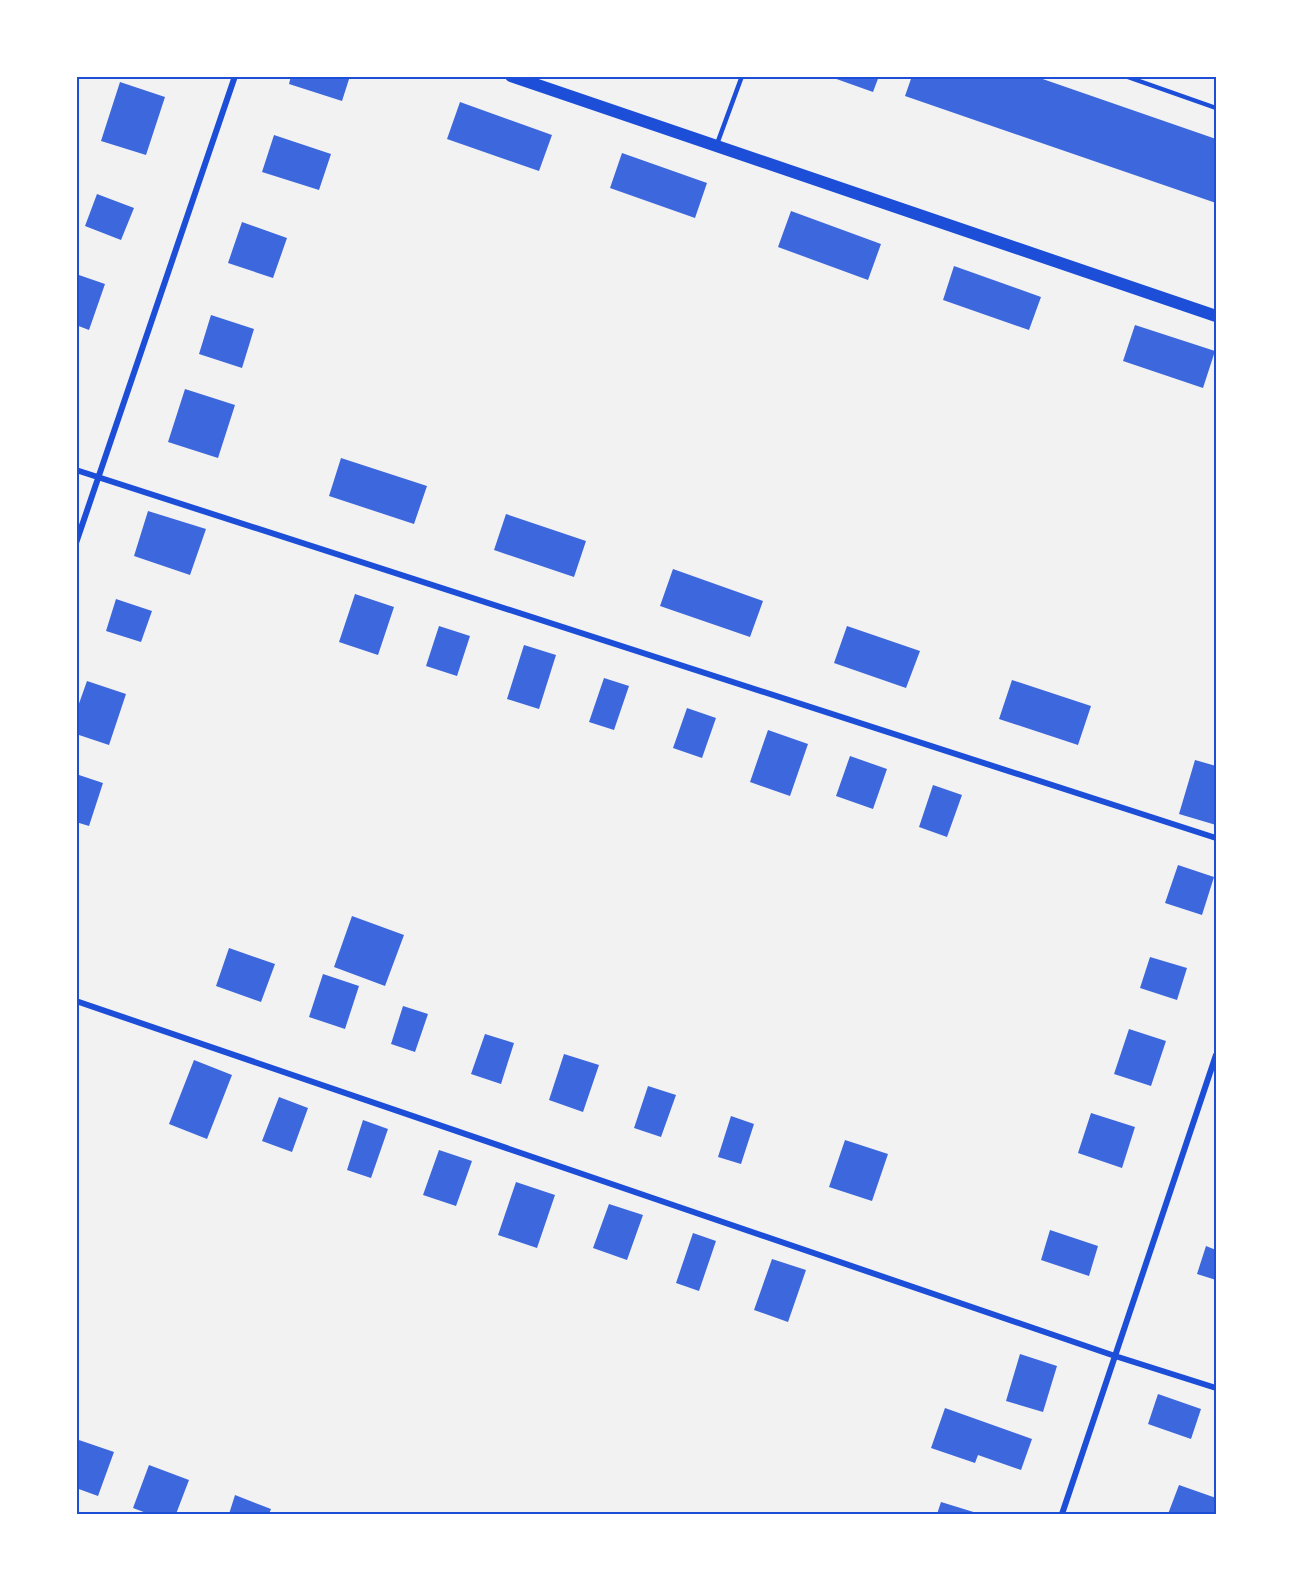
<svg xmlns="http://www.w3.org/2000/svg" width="1293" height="1591" font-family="'Open Sans',sans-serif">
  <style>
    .building { fill: #3d67dc }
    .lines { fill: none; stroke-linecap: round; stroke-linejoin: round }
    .service { stroke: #1d4ed8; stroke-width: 4.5 }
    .minor { stroke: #1d4ed8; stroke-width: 6 }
    .secondary { stroke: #1d4ed8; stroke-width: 12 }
    .neatline { fill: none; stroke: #1d4ed8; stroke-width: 2 }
  </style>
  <rect width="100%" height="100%" fill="#f2f2f2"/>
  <path class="building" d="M291,76h59l-8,25 -53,-17z
    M828,76h51l-6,16z
    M912,76h122l182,63v64l-311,-107z
    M120,82l45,15 -19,58 -45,-14z
    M460,102l92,33 -13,36 -92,-32z
    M274,135l57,19 -12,36 -57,-18z
    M622,153l85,30 -12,35 -85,-30z
    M97,194l37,14 -13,32 -36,-14z
    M791,211l90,33 -13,36 -90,-33z
    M242,222l45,16 -14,40 -45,-15z
    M954,266l87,31 -12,33 -86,-30z
    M76,274l29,10 -16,46 -13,-5z
    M211,315l43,14 -12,39 -43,-14z
    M1135,325l80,26 -12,37 -80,-27z
    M185,389l50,16 -17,53 -50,-16z
    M341,458l86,28 -13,38 -85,-28z
    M148,511l58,18 -16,46 -56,-19z
    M506,514l80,27 -12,36 -80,-27z
    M673,569l90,32 -13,36 -90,-31z
    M355,594l39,13 -16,48 -39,-13z
    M116,599l36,12 -11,31 -35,-11z
    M439,626l31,10 -13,40 -31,-10z
    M847,626l73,25 -14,37 -72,-25z
    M524,645l32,10 -17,54 -32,-10z
    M604,678l25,8 -15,44 -25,-8z
    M1012,680l79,26 -13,39 -79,-26z
    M87,681l39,13 -17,51 -33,-11v-22z
    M687,708l29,10 -14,40 -29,-10z
    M768,730l40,14 -18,52 -40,-14z
    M850,756l37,13 -14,40 -37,-13z
    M1195,760l21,6v59l-37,-11z
    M76,774l27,9 -14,43 -13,-4z
    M933,785l29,10 -15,42 -28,-10z
    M1178,865l36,12 -12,38 -37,-12z
    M352,916l52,19 -19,51 -51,-19z
    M229,948l46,16 -14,38 -45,-16z
    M1150,957l37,11 -10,32 -37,-12z
    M323,974l36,12 -14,43 -36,-12z
    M403,1006l25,8 -13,38 -24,-8z
    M1129,1029l37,12 -15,45 -37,-12z
    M485,1034l29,9 -13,41 -30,-10z
    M564,1054l35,11 -16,47 -34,-12z
    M194,1060l38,15 -25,64 -38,-15z
    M648,1086l28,9 -15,42 -27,-9z
    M279,1097l29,11 -16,44 -30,-11z
    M1091,1113l44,14 -13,41 -44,-15z
    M731,1116l23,8 -13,40 -23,-7z
    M363,1120l25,9 -17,49 -24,-8z
    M845,1140l43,14 -16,47 -43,-14z
    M439,1150l33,11 -16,45 -33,-11z
    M516,1182l39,13 -18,53 -39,-13z
    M609,1204l34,11 -16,45 -34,-12z
    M1050,1230l48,16 -9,30 -48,-16z
    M693,1233l23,8 -17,50 -23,-8z
    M1206,1246l10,4v30l-19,-6z
    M772,1259l34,11 -18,52 -34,-12z
    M1020,1354l37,12 -14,46 -37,-11z
    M1158,1394l43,15 -10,30 -43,-15z
    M945,1408l87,31 -11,31 -43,-15 -3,8 -44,-15z
    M76,1439l38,13 -16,44 -22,-8z
    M149,1465l40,15 -13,34h-27l-16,-6z
    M1179,1485l37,13v16h-48z
    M235,1495l36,14 -2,5h-40z
    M941,1502l39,12h-43z"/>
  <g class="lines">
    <path class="service" d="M1125,76l91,32
      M717,144l25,-68"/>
    <path class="minor" d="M76,470l1140,368
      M76,543l159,-467
      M76,1001l1039,355 101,32
      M1062,1514l154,-459"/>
    <path class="secondary" d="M511,76l705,240"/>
  </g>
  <rect width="1293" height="1591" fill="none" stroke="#ffffff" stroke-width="156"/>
  <rect x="78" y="78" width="1137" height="1435" class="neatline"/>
</svg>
